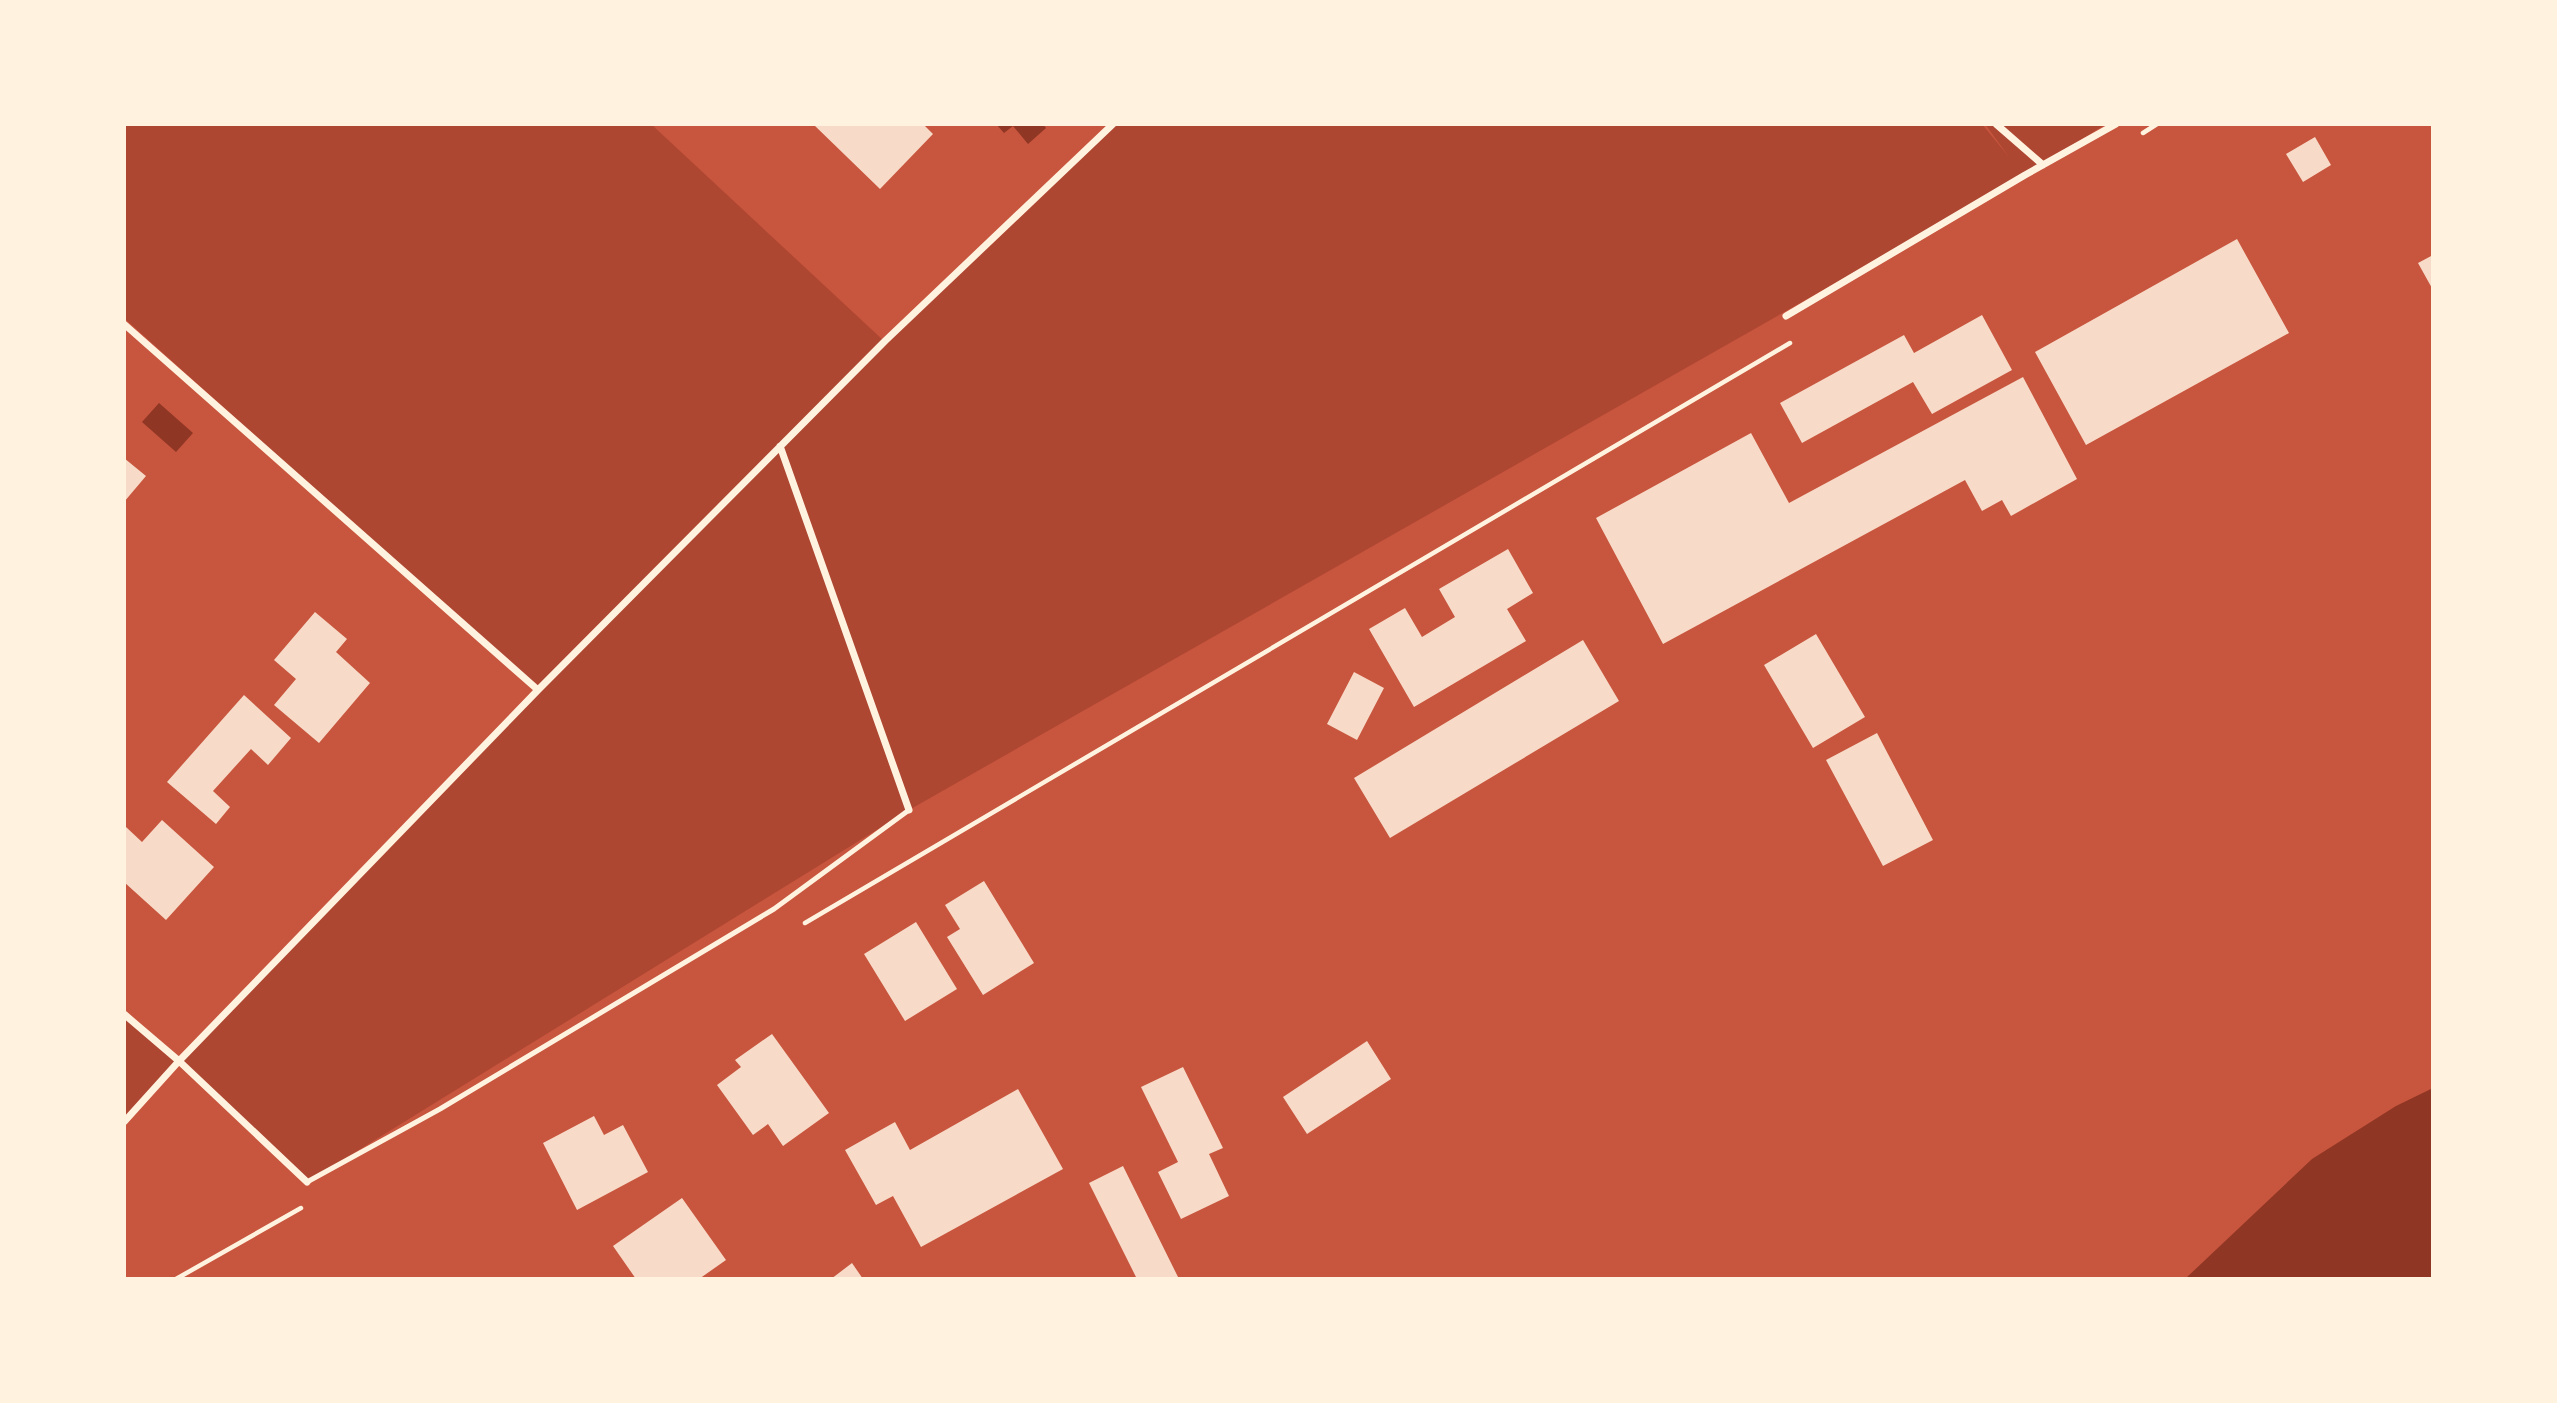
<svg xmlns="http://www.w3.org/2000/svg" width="2557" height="1403" font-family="Manrope,sans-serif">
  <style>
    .green { fill: #ae4732 }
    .water { fill: #8f3625 }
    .building { fill: #f7dbc8 }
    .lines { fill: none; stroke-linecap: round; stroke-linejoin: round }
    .path { stroke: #fff3e0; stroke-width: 4.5 }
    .service { stroke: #fff3e0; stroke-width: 5 }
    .minor { stroke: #fff3e0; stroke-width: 7 }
  </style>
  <rect width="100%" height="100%" fill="#c8553d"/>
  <path class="green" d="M124,124h527l233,217 229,-217h869l27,33 -24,-33h121l-81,51 -1116,635 -602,372 -128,-120 -55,60v-109l55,48 359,-371 -414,-372z"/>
  <path class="water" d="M996,124h47l3,4 -18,16 -15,-18 -9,7z
    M159,403l34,30 -17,19 -34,-30z
    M2433,1088v191h-248l127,-120 84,-53z"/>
  <path class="building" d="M813,124h110l10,10 -53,55z
    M2315,137l16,28 -28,17 -17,-28z
    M2237,239l52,94 -203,112 -51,-93z
    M2433,255v35l-15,-27z
    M1982,315l30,55 -80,44 -19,-32 -111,61 -22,-40 124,-68 10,18z
    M2023,377l54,102 -66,37 -9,-16 -20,11 -17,-31 -302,164 -67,-126 155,-85 38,70z
    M124,458l22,18 -22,26z
    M1508,549l25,44 -26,16 19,32 -112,66 -45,-78 36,-21 17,29 33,-20 -16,-28z
    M315,612l32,27 -11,13 34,31 -51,60 -45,-38 22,-26 -22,-19z
    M1816,634l49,83 -52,31 -49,-83z
    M1583,640l36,61 -229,137 -36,-60z
    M1354,672l30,16 -27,52 -30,-16z
    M244,695l47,43 -23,27 -17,-16 -38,42 17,16 -14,17 -49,-42z
    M1877,733l56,107 -50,26 -57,-106z
    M162,820l52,47 -48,53 -42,-38v-53l2,-2 16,15z
    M984,881l50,82 -51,32 -36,-58 13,-8 -15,-24z
    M916,922l41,67 -52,32 -41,-67z
    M772,1034l57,79 -46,33 -15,-22 -15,11 -36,-50 24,-18 -6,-7z
    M1367,1041l24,38 -84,55 -24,-37z
    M1183,1067l40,81 -14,6 20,42 -48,23 -23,-47 20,-10 -37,-75z
    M1018,1089l45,80 -142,78 -28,-51 -17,9 -31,-55 50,-28 15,28z
    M594,1116l10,19 19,-10 25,47 -71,38 -34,-67z
    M1123,1166l56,113h-42l-48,-96z
    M682,1198l44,62 -27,19h-63l-23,-33z
    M852,1263l11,16h-32z"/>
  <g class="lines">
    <path class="path" d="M2143,133l14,-9
      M805,923l985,-580
      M176,1279l125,-71"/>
    <path class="service" d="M307,1182l133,-73 334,-200 135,-99"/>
    <path class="minor" d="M1996,124l47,41
      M1786,316l239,-141 91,-51
      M124,324l414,366
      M780,446l129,364
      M124,1014l55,47 128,121
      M124,1122l55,-61 359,-371 347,-349 228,-217"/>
  </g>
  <rect width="2557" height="1403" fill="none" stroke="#fff3e0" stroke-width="252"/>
</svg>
